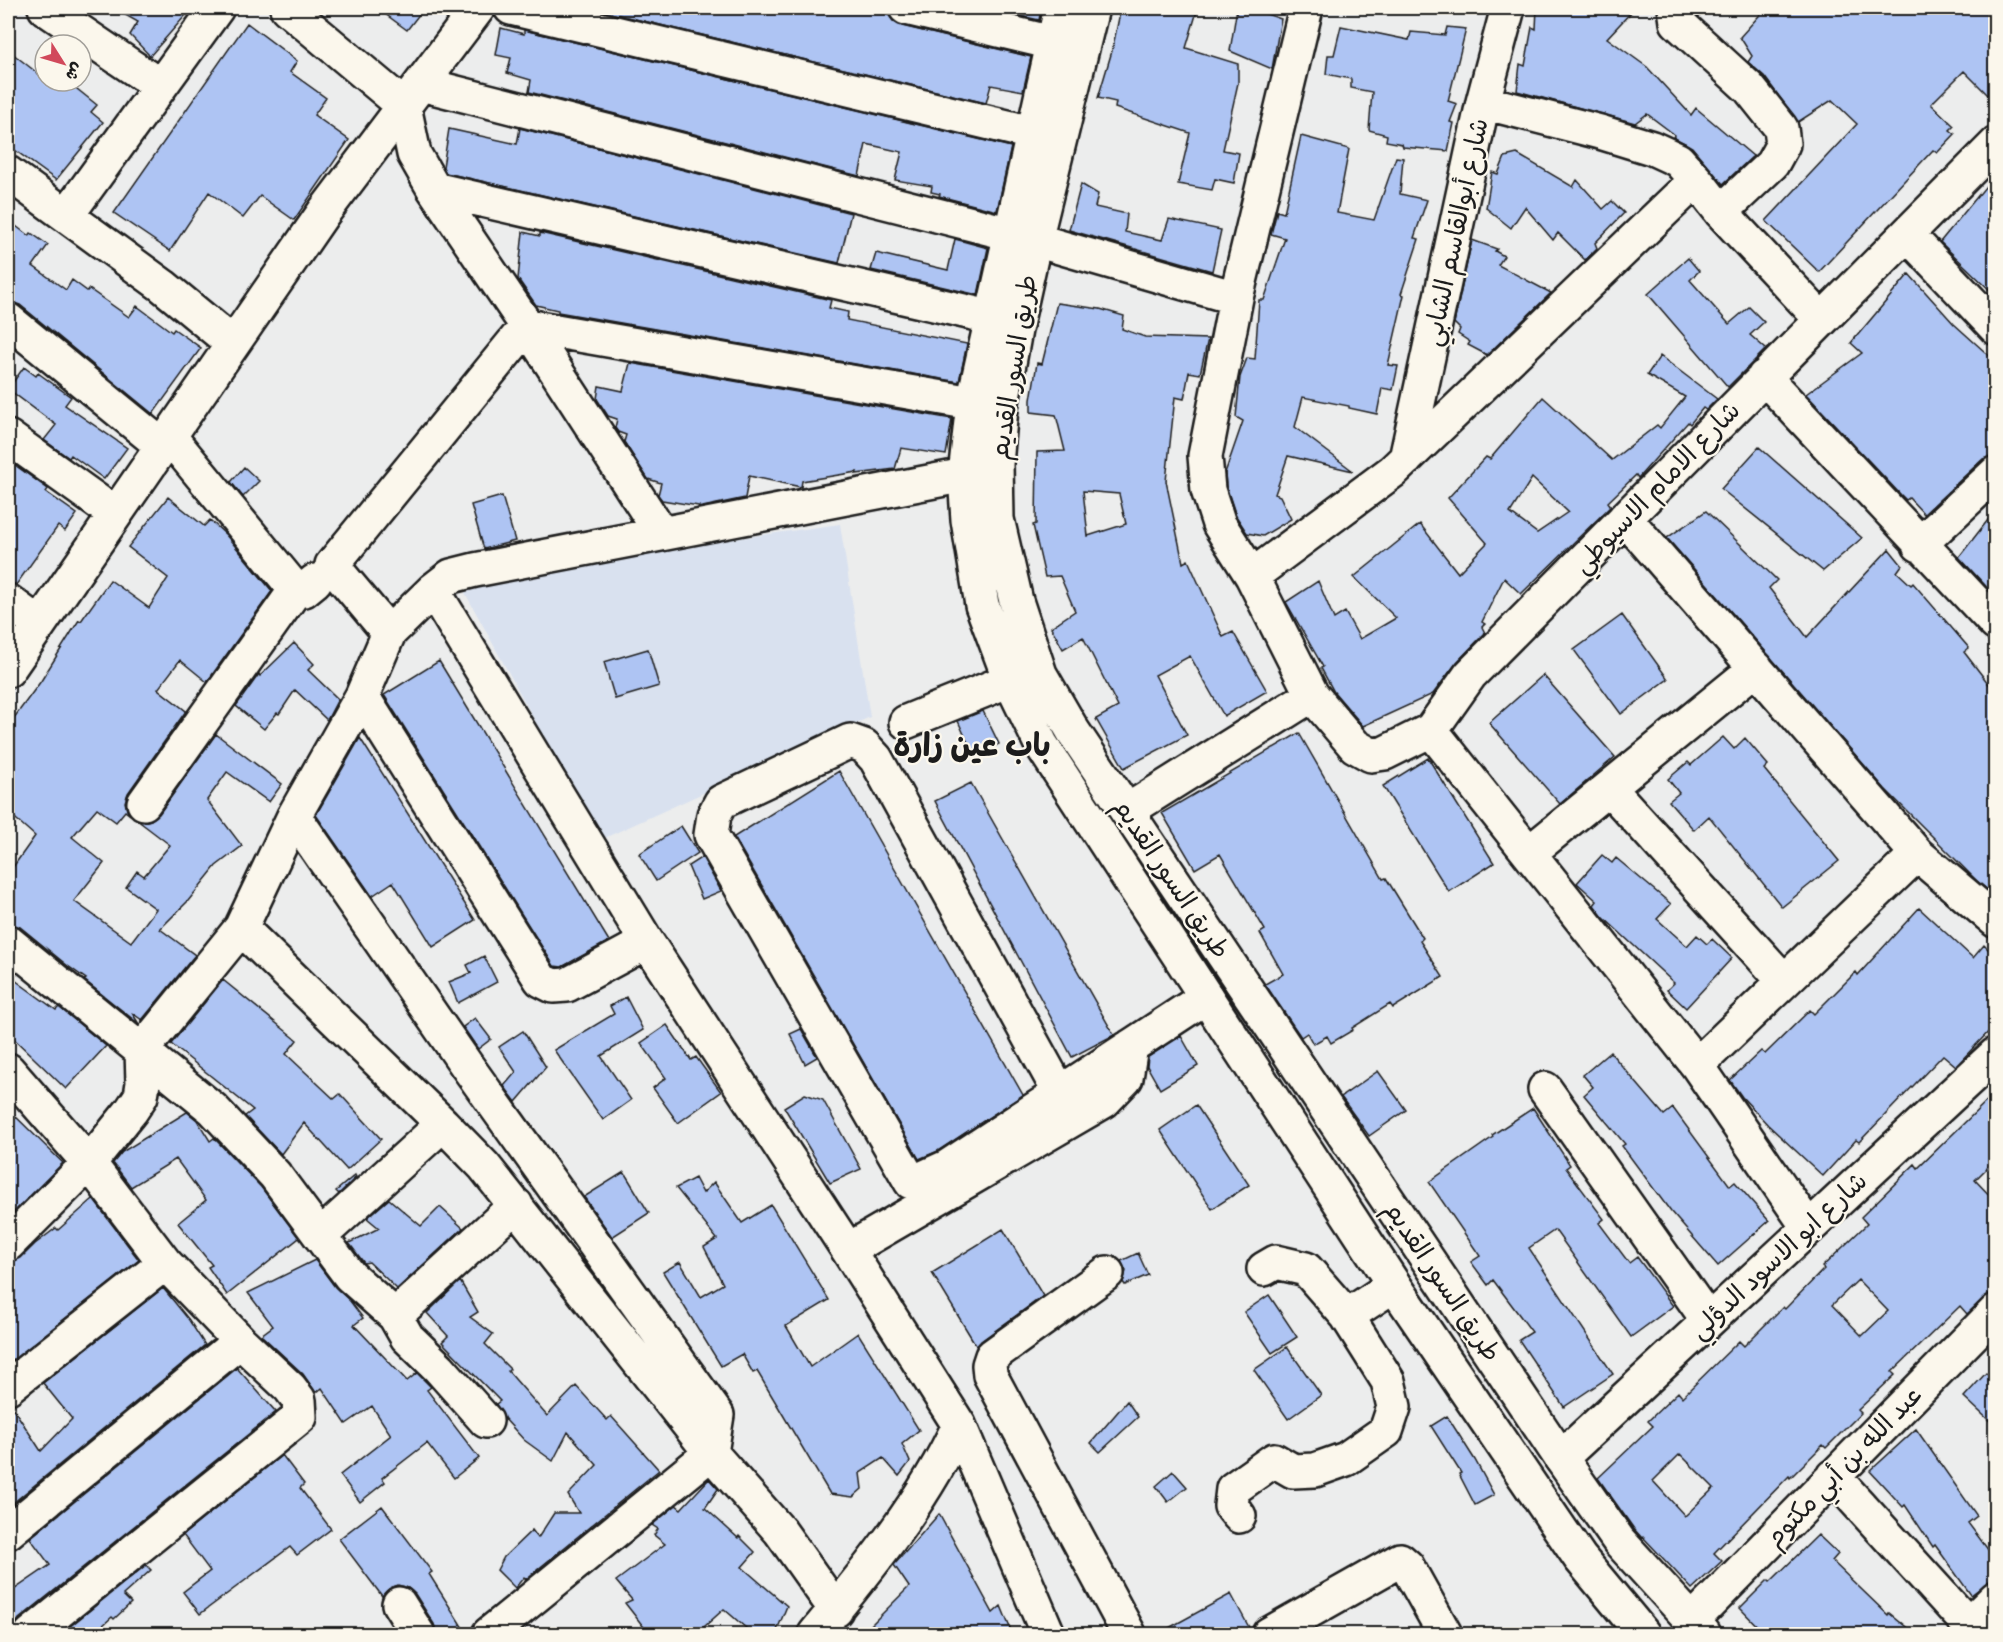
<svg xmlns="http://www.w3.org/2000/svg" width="2003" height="1642" font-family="Itim,'Playpen Sans Arabic',sans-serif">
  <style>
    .built { fill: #d9e1ef }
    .building { fill: #aec4f3; stroke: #1c1c1c; stroke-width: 1.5; fill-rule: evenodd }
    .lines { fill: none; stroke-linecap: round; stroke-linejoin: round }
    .minor-casing { stroke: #1c1c1c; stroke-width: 38 }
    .major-casing { stroke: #1c1c1c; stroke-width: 38 }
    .minor { stroke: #fbf7ec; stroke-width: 33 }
    .major { stroke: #fbf7ec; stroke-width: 33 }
    .labels { text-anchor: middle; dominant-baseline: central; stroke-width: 4.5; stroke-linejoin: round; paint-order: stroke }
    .street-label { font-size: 26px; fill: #1c1c1c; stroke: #fbf7ec }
    .district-label { font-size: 32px; font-weight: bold; fill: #1c1c1c; stroke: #fbf7ec }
  </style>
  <rect width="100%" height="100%" fill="#eceded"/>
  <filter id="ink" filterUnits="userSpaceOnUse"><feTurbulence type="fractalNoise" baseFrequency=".0167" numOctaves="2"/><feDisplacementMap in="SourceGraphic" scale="12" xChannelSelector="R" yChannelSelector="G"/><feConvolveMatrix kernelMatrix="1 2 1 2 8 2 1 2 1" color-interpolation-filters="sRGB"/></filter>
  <g filter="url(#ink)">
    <path class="built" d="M840,524l30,193 -270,123 -143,-262z"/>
    <path class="building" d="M113,8h79l-42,48 -20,-21 8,-13z
      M377,8h47l-17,22z
      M589,8h299v6l5,7 9,5 129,31 -8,34 -32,-6 -5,18z
      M985,8h56l-2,12z
      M1121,8h77l-12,40 52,16v19l-15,67 16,3 -5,30 -19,-4 -3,11 -34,-6 12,-51 -75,-25 1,-6 -18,-4 14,-47z
      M1237,8h12l32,11 -9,50 -42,-18z
      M1537,8h98l-28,30 40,29 44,48 5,-7 57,48 -30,28 -31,-37 -19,-10 2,-2 -28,-21 -12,9 -118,-32 3,-27 5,2 7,-39 4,2z
      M1766,8h229v94l-31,-31 -33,33 23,22 -4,4 5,4 -18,19 -4,-3 -114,122 -53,-51 91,-97 -25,-24 -34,22 -34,-46 -16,-14 4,-6 -12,-19z
      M247,23l50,38 -7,11 36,26 -12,17 35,25 -55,80 -34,-24 -17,22 -34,-26 -39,59 -56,-38z
      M1341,26l68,14 2,-8 34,3 2,-8 19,2 -18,72 9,3 -7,18 4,1 -6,28 -45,-4 -1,-3 -16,-3 1,-6 -18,-5 3,-38 -21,-4v-9l-25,-5 2,-19h6z
      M501,28l23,6v-4l487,117 -14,64 -58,-15 1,-2 -9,-2 1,-6 -37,-6 7,-28 -36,-8 -7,32 -330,-84 2,-12 -24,-7 4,-15 -15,-3z
      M8,50l37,29v2h22l30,24 -6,7 12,10 -47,58 -48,-35z
      M520,128l331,85 -12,50 -393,-90 -3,-6 6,-38 68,15z
      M1301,136l48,13 -12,64 37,7 22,-63 7,1 -3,36 27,6 -13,38 5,1 -18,55 3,1 -16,70 10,1 -5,24 -11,-2 -5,26 -28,-6v-2l-46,-9 -8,30 58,44 -65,-15 -13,38 5,2 11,23 -28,17 -16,-3 -11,-17 -10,-30 -1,-13 18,-52 -7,-4 4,-40 7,-19 8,1 4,-59h5l21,-62 -14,-4 6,-23 7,2z
      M1517,154l56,33 4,-7 26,29 9,-8 12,12 -29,30 2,5 -12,12 -27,-27 -5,7 -28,-33 -14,21 -25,-20 6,-36 6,2 7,-17z
      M1995,175v120l-55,-53z
      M1081,184l17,10 -3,13 32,7 -2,18 37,8 7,-21 52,11 -9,41 -143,-41z
      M8,220l21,16 2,-3 17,12 -15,21 33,24 6,-10 15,11 2,-2 40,28 8,-11 35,26 2,-3 27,19 -48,66 -133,-109 -12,-4z
      M523,232l17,4v-3l291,67 -2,8 19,4 -1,8 120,24 -8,38 -401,-70v-2l-22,-5 -18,-26z
      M955,239l33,9 -10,47 -107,-25 5,-17 72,17z
      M1472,240l25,9 -2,2 9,5 -6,9 53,28 -64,62 -19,-10 2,-3 -12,-8 2,-5 -6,-6z
      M1688,258l11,13 -9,9 39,44 20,-17 15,15 -14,13 16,14 -38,38 -80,-93z
      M1909,274l45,50 41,37v94l-12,4 -59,55 -15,-16 -3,2 -5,-5 -95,-101 56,-41 -11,-10z
      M1057,303l43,6 24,7 -2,13 23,8 63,2 -8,35 -11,-2 -5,27 -9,-2 -9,84 17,82 5,-3 35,77 10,-5 34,59 -43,25 -34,-60 -35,19 32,60 -63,33 -28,-49 22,-12 -35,-70 -20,12 -12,-22 24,-16 -15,-35 -15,1 -12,-52 3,-1 1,-72 28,-1 -9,-36 -25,-3v-12l6,-37 5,1zM1083,491l36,3 7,30 -38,12z
      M1660,356l57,43 -11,11 -3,-2 -13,16 -2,-2 -50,56 -2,-3 -28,27 3,4 -90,88 -17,-16 -22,44 3,2 -3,3 3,6 -28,29 -24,32 -70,32 -29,-34 -13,-24 2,-1 -37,-65 32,-21 16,38 11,-7 15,27 36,-21 -42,-41 66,-53 38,49 29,-30 -39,-45 38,-41 4,2 53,-62 69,63 45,-35 3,3 25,-31 -38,-22zM1532,478l36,34 -31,21 -27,-20z
      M630,363l322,56 -6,36 -45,-7 -6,21 -39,5 1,-2 -55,9 -1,6 -52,-11 -4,22 -47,10 1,-2 -37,-6 -4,-5 3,-12 -13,-4 -24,-37 2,-7 -8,-3 -3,-4 2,-9 -9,-3 -11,-17 2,-13 24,5z
      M24,367l12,9 2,-3 33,24 -6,8 62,43 -23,31 -33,-24 -2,3 -25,-18 12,-15 -48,-36z
      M1759,447l103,91 -39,33 -102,-82z
      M8,460l40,29 -2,3 31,22 -12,17 -7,-5 -42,59 -8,-2z
      M244,467l15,14 -16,16 -12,-15z
      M502,496l13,45 -31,8 -13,-44z
      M168,497l36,29 6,-6 16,15 46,56 -65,91 -27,-22 -22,29 28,22 -58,82 -3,9 2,8 3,5 -5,-4 -9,11 -19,-14 -25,29 32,26 -30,38 57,41 25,-33 -30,-22 11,-16 7,5 26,-31 -33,-25 6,2 8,-2 8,-6 57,-80 66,50 -13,18 -42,-30 -20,28 35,46 -26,20 -28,35 -28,28 35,26 -53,65 -10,-7 7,11 -55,-44 2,-1 -18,-13 -48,-39 -12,-5v-48l27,-38 -27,-24v-86l33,-45 38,-61 2,1 29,-41 39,28 19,-30 -40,-31z
      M1706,511l71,69 -8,8 38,49 82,-88 13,16 -5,7 14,13 2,-2 56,65 -5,4 31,40v204l-18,-15 -92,-92 -218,-251z
      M1995,511v85l-36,-39z
      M1622,615l46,64 -47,35 -47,-64z
      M294,643l20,21 -6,6 30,29 -11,21 -32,-30 -16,24 -2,-1 -13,16 -28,-23 23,-32 1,2z
      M648,649l11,37 -44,13 -11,-37z
      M439,661l170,280 -47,26 -8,-1 -170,-271z
      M1543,675l72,82 -55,47 -71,-81z
      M983,711l16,33 -25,12 -16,-35z
      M1299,733l84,146 3,-1 37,60 -3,3 23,36 -50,31 -3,-4 -38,24 1,2 -22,13 -4,-7 -14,8 -6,-11 -6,4 -36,-53 18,-10 -23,-41 5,-3 -45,-76 -25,15 -33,-56z
      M1723,737l11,12 11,-11 23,27 -4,4 75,92 -57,46 -73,-91 -15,14 -25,-29 10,-8 -11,-14 20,-17 3,3z
      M360,738l115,182 -42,27 -40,-65 -21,14 -56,-81z
      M1428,758l66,105 -45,29 -66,-106z
      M839,771l184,324 -85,56 -19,8 -185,-322z
      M971,783l143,252 -42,22 -137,-256z
      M681,826l17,27 -42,28 -17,-27z
      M1602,855l10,8 4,-5 55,46 -14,15 30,27 10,-11 10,9 5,-5 20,19 -46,50 -19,-18 7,-7 -71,-66 -9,-12 3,-4 -20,-18z
      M702,857l19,34 -19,8 -14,-33z
      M1919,908l54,50 11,-13 11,11v69l-39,41 -13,-11 -84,87 -3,-2 -33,36 -55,-51 -26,-28 -12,-17 31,-29 4,3 45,-44 4,4 42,-42 2,3z
      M484,956l13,26 -39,21 -9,-21 22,-9 -4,-8z
      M8,975l48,35 3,-3 47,39 -40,43 -58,-56z
      M223,980l74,60 -11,14 48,45 6,-5 41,45 -34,31 -43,-47 -23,31 -36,-38 8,-6 -82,-66z
      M626,997l17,33 -42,26 30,44 -28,20 -49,-70 60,-36 -4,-8z
      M475,1018l16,21 -13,10 -15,-22z
      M667,1025l24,35 5,-3 25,35 -43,31 -25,-35 13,-10 -25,-35z
      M801,1029l16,28 -12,7 -15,-30z
      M523,1031l23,36 -30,35 -12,-16 12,-14 -17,-25z
      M1181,1036l17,30 -38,23 -13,-23 1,-9z
      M1610,1052l54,63 9,-7 57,78 5,-4 34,39 -51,45 -47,-54 -49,-66 3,-2 -41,-49 9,-8 -10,-12z
      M1378,1071l28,39 -37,26 -28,-39z
      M1995,1093v67l-20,20 20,21v87l-28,26 -7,-8 -68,66 3,3 -37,35 3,3 -35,35 -3,-3 -33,33 -1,-2 -75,77 8,8 -30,28 -49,-52 -1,1 -8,-9 -36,-51 55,-52 -5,-5 30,-29 4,5 57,-56 5,5 39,-39 2,2 39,-40 -2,-2 45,-43 -6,-7 54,-53 3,4zM1858,1280l30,31 -26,25 -30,-31zM1680,1454l34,34 -29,28 -32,-35z
      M805,1094l18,6 38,69 -31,14 -46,-76z
      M1196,1105l53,80 -37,24 -52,-79z
      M1533,1108l37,57 -4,3 38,51 -5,4 30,40 8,-6 36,49 -42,31 -76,-107 -26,18 84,126 -49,33 -45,-67 13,-8 -39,-52 -5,5 -17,-23 9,-6 -51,-74 64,-45 -1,-2z
      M8,1109l55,54 -55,55z
      M187,1112l10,8 13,21 4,-3 47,49 38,51 -72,57 -19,-28 4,-2 -34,-42 28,-23 -30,-41 -45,28 -18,-24 9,-11z
      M624,1172l25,41 -37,24 -28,-40z
      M355,1175l1,2 -17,17 -3,-3z
      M695,1178l8,15 11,-11 28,41 29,-18 58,95 -43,26 24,41 48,-34 61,97 -17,14 8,18 -11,14 -16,-18 -23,15 2,16 -9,8 -23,-3 -73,-123 -4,2 -11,-19 -21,12 -58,-94 17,-10 21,35 22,-13 -19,-37 13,-8 -41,-51z
      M93,1199l46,61 -131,104v-100l13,-6 14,-14 21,-16 2,2z
      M389,1199l32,27 19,-19 23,21 -66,61 -28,-27 -5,1 -15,-20 30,-15 -12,-10z
      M1003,1229l40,67 -62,45 -4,6 -45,-74z
      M1138,1253l10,22 -23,10 -2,-3 3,-11 -5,-10z
      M315,1260l20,27 15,14 13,17 -9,7 53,56 10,-8 14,14 -4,3 52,68 -25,20 -27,-35 -45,35 3,4 -25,20 -20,-27 51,-40 -19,-29 -26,18 -24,-36 -6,5 -13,-19 -42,-39 12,-9 -25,-33z
      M460,1281l18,31 -8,5 23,17 -8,10 25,25 -2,2 39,45 29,-30 31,34 4,-4 48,54 -133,109 -2,-2 -9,11 -18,-18 7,-13 28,-27 6,8 16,-25h25l-11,-18 29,-30 -29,-33 -15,29 -29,-21 -20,-22 -8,-14 4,-3 -58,-59 6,-6 -21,-23z
      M163,1288l26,32 16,25 -197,162v-102h3l30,46 31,-32 -29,-36z
      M1269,1295l28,42 -25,16 -28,-41z
      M1287,1347l34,48 -33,24 -34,-49z
      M237,1368l39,44 -257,207 -5,8 -1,6 -5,2v-41l42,-29 -20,-27z
      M1986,1373l9,9v44l-31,-29z
      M1127,1401l11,16 -38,35 -9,-9z
      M1447,1416l28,44 19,35 -19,10 -16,-31 2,-1 -30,-47z
      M1916,1429l61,87 -9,7 21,28h6v26l-24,18 -36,-50 -2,2 -28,-42 -2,2 -33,-36z
      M282,1455l22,29 -4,4 31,41 -34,26 -7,-8 -90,67 -17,-22 27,-21 -27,-36z
      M1173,1471l14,16 -19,15 -12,-16z
      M709,1479l9,10 -13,19 33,30 1,-2 16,16 -13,15 45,39 -12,29h-21l-30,-26 -29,26h-45l-25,-32 7,-3 -16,-19 49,-37 -11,-9 4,-6 -6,-4 24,-20 5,4z
      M382,1506l50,66 -3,2 34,54 -10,7h-16l-3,-11 -19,-30 -7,-6 -10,-3 -9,4 -7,7 -43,-57z
      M939,1514l54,99 8,-7 12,29h-152l48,-48 -15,-22z
      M1818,1535l20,19 -6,7 56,54 1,-2 27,22h-150l-26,-27 28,-28 2,2z
      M146,1565l5,5 -28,25 8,8 -17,16 -2,-2 -20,18h-19l-5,-7z
      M1231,1594l20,37 -1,4h-94z"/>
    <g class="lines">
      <g class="minor-casing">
        <path id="minor" d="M45,8l115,78
          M287,8l117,98 10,48 20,35 93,137 134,207
          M511,8l521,125
          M906,8l147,35
          M1306,8l-70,290 -31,158 3,34 11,34 33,52 60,119 43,51 16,9 14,-2 46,-23 39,-55 526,-531
          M1675,8l2,14 72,66 32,40 2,16 -11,20 -51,48
          M421,84l614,156 201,58
          M1483,102l117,30 52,16 26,12 18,20 25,32 100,107
          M8,173l155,113 69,57
          M434,189l556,128
          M67,215l150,-207
          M1907,234l89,94
          M8,320l153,125
          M1764,377l232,247
          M169,436l121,147 7,5 7,2 11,-9
          M8,437l107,77
          M1406,459l77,-357 25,-94
          M1625,518l292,336 79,67
          M1919,545l77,-72
          M1252,576l141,-105 303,-291
          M433,590l214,352 201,308 111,175 89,209
          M8,601l31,23
          M389,633l-57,-68 195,-239 474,82
          M8,670l316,-458 154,-204
          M362,696l179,284 12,6 14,-1 80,-43
          M906,722l104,-42
          M1431,730l266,335 111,162
          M1609,788l175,193
          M144,803l153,-215
          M1127,811l185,-116
          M294,816l173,250 250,349 -6,38 -222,181
          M1529,853l227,-185
          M8,942l205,167 62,66 75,101 45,40
          M1697,1065l220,-211
          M8,1070l81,93 76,100 75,78 50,47 9,12 1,17 -269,217
          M1545,1089l163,231
          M1060,1093l-184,-334 -12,-13 -14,-5 -129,61 -7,13 -3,20 200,347h3l33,-15 259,-170
          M320,1236l123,-112
          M8,1244l81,-81 42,-52 10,-15 2,-13 -1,-33 99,-122
          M848,1250l256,-149 22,-23 5,-32
          M1107,1273l-115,83 -3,9 1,10 139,259
          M1347,1316l47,-31
          M8,1387l157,-124
          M486,1421l-47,-53 -32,-31 -12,-21 121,-111
          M1561,1458l435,-404
          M1833,1476l144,158
          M1239,1516l-8,-10 2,-17 41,-29 19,11 22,-1 31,-11 40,-28 8,-24 -6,-26 -41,-65 -41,-47 -30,-7 -12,7
          M8,1532l232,-191
          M399,1604l19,30
          M836,1610l-56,-79 -69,-78 -227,-287 -41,-42 -202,-196 53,-112 68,-120 27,-63 44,-43 18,-14 24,-6 490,-95
          M1691,1622l305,-311
          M1968,1625l28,-27
          M815,1634c52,-63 110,-134 144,-209
          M1269,1634l131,-74 7,6 38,68"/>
      </g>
      <g class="major-casing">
        <path id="major" d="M1061,8l-88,395 -8,72 3,45 14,85 28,75 31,64 353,541 186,273 63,76
          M1092,8l-57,232 -20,90 -14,78 -5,56 1,55 19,82 24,73 33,57 488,727 58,83 85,93"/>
      </g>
      <use href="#minor" class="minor"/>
      <use href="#major" class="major"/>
    </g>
  </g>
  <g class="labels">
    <g class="street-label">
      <text transform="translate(1455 232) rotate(-78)">شارع أبوالقاسم الشابي</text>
      <text transform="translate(1013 367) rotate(-81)">طريق السور القديم</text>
      <text transform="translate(1656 487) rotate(-46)">شارع الامام الاسيوطي</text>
      <text transform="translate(1172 878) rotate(56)">طريق السور القديم</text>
      <text transform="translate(1778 1255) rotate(-43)">شارع ابو الاسود الدؤلي</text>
      <text transform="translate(1443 1281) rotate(56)">طريق السور القديم</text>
      <text transform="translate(1843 1466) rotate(-46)">عبد الله بن أبي مكتوم</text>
    </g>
    <g class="district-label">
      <text x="972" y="745">باب عين زارة</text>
    </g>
  </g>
  <rect width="2003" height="1642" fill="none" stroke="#fbf7ec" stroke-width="30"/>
  <rect x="15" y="15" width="1973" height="1612" fill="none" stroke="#1c1c1c" stroke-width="2" filter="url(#ink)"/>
  <g transform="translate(63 63) rotate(127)"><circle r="28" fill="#fbf7ec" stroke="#a29f99" stroke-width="1.5"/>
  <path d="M0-4.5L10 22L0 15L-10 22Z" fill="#d1495b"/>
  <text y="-9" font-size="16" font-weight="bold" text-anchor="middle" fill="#1c1c1c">ش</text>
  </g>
</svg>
